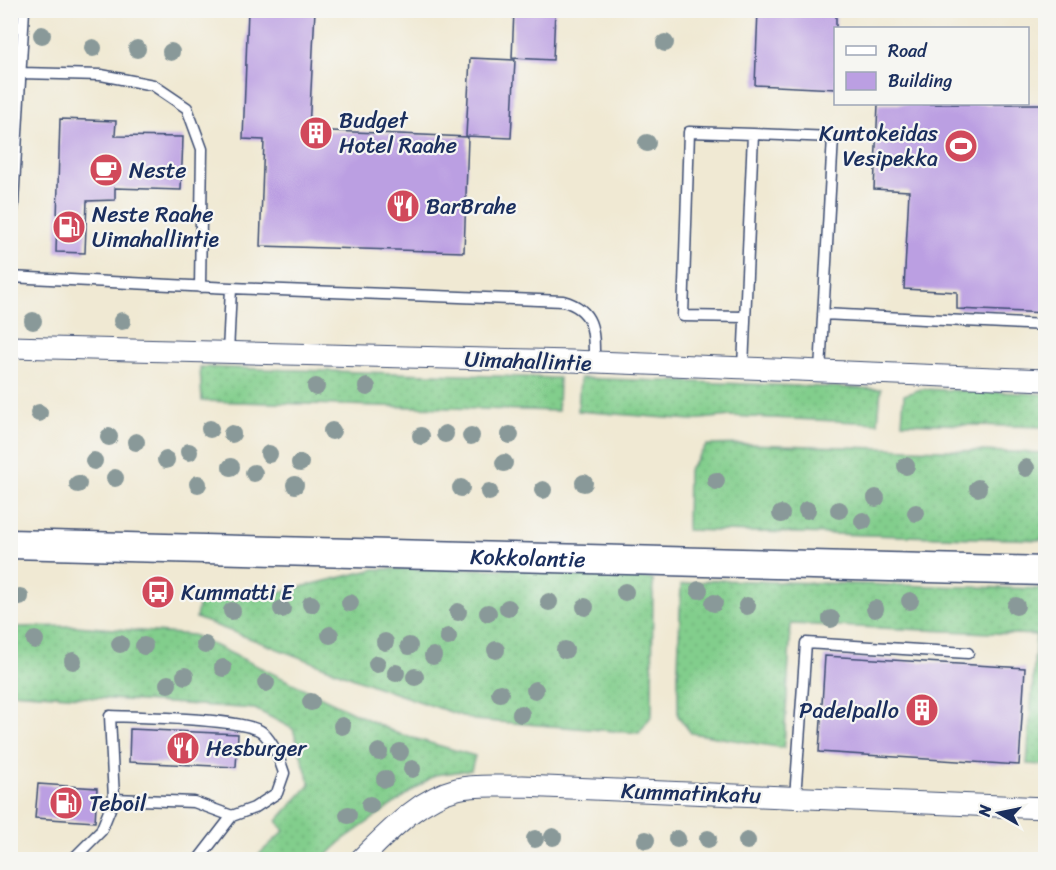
<svg xmlns="http://www.w3.org/2000/svg" width="1056" height="870" font-family="Sriracha,sans-serif">
  <style>
    .grass { fill: url(#grass-dots); stroke: #4e7e75; stroke-width: 1.5 }
    .building { fill: #bb9fe2 }
    .lines { fill: none; stroke-linecap: round; stroke-linejoin: round }
    .lane-casing { stroke: #3b4b70; stroke-width: 13 }
    .street-casing { stroke: #3b4b70; stroke-width: 23 }
    .secondary-casing { stroke: #3b4b70; stroke-width: 31 }
    .lane { stroke: #fff; stroke-width: 10 }
    .street { stroke: #fff; stroke-width: 21 }
    .secondary { stroke: #fff; stroke-width: 28 }
    .tree { fill: #899999 }
    .labels { text-anchor: middle; dominant-baseline: central; stroke-width: 4.5; stroke-linejoin: round; paint-order: stroke }
    .poi-label { font-size: 22px; fill: #1b2f5e; stroke: #f6f6f2; text-anchor: start }
    .street-label { font-size: 22px; fill: #1b2f5e; stroke: #f6f6f2 }
  </style>
  <defs>
    <pattern id="grass-dots" width="8" height="8" patternUnits="userSpaceOnUse" patternTransform="scale(1.5)"><rect width="8" height="8" fill="#82ce8c"/><path d="M2 2h.1M6 6h.1" fill="none" stroke="#70b17b" stroke-width="1.8" stroke-linecap="round"/></pattern>
  </defs>
  <rect width="100%" height="100%" fill="#f6f6f2"/>
  <filter id="ink" filterUnits="userSpaceOnUse"><feTurbulence type="fractalNoise" baseFrequency=".0167" numOctaves="2"/><feDisplacementMap in="SourceGraphic" scale="12" xChannelSelector="R" yChannelSelector="G"/><feConvolveMatrix kernelMatrix="1 2 1 2 8 2 1 2 1" color-interpolation-filters="sRGB"/></filter>
  <filter id="wash" filterUnits="userSpaceOnUse"><feTurbulence type="fractalNoise" baseFrequency=".008" numOctaves="4" result="noise"/><feDisplacementMap in="SourceGraphic" scale="24" xChannelSelector="R" yChannelSelector="G"/><feGaussianBlur stdDeviation="1.35" result="paint"/><feColorMatrix in="noise" values="0 0 0 0 0 0 0 0 0 0 0 0 0 0 0 0 0 1.4 0 .05"/><feComposite in="paint" operator="in"/></filter>
  <g filter="url(#wash)">
    <rect width="100%" height="100%" fill="#f0e9d3"/>
    <path class="grass" d="M200,367l359,11 -1,33 -356,-10z
      M580,378l301,11 -3,34 -147,-7 -39,4 -114,-9z
      M921,389l124,5v33l-143,-4 2,-28z
      M746,444l299,9v87l-358,-10 1,-60 19,-25z
      M375,569h161l117,10 -1,136 -13,18 -165,-13 -91,-31 -187,-71 4,-23 84,-4z
      M712,580l333,9v176l-18,-1 9,-129 -245,-11 -7,124 -93,-15 -13,-17v-49l3,-82z
      M76,626l117,9 203,98 79,23 -4,14 -36,5 -91,64 -21,20h-69l30,-28 -7,-10 33,-37 -17,-55 -38,-20 -244,-17v-65z"/>
    <g id="blocks">
      <path class="building" d="M248,10h67l-6,120 159,7 -4,115 -204,-6 4,-106 -21,-1z
        M514,10h41l-2,50 -41,-2z
        M758,10h78v79l-81,-4z
        M470,58l45,2 -4,78 -45,-2z
        M878,104h168v209l-89,-4v-17l-53,-3 5,-98 -35,-2z
        M60,119l56,2 -1,15 68,1 -2,53 -66,-2v12l-28,1 -2,52 -29,-1z
        M825,656l200,12 -6,97 -200,-13z
        M130,729l108,5 -2,33 -107,-5z
        M38,784l59,4 -2,34 -60,-4z"/>
    </g>
  </g>
  <g filter="url(#ink)">
    <use href="#blocks" fill-opacity="0" stroke="#3b4b70" stroke-width="1.5"/>
    <g class="lines">
      <g class="lane-casing">
        <path id="lane" d="M10,26l13,2
          M21,73l80,2 52,10 34,23 15,41 -2,138
          M10,257l14,-247
          M10,277l221,11 332,13c33,9 31,33 31,61
          M823,314l223,11
          M745,317l-62,-1 6,-184 64,2
          M228,353l3,-65
          M743,368l10,-234 80,3 -13,234
          M795,798l11,-155 162,10
          M114,799l-4,-83c28,1 134,2 152,16 12,11 17,26 22,41l-7,20 -23,15 -22,8
          M72,860l29,-29 13,-32 80,3 38,14 -34,44"/>
      </g>
      <g class="street-casing">
        <path id="street" d="M10,347l561,14 475,19
          M360,860c28,-27 58,-61 97,-71 20,-5 44,-2 65,-3l524,22"/>
      </g>
      <g class="secondary-casing">
        <g id="secondary">
          <path id="s1" d="M10,544l1036,27"/>
        </g>
      </g>
      <use href="#lane" class="lane"/>
      <use href="#street" class="street"/>
      <use href="#secondary" class="secondary"/>
    </g>
    <g class="tree">
      <circle cx="42" cy="35" r="9"/>
      <circle cx="665" cy="43" r="9"/>
      <circle cx="93" cy="48" r="9"/>
      <circle cx="137" cy="49" r="9"/>
      <circle cx="171" cy="52" r="9"/>
      <circle cx="647" cy="143" r="9"/>
      <circle cx="33" cy="321" r="9"/>
      <circle cx="122" cy="321" r="9"/>
      <circle cx="316" cy="387" r="9"/>
      <circle cx="367" cy="387" r="9"/>
      <circle cx="39" cy="413" r="9"/>
      <circle cx="210" cy="429" r="9"/>
      <circle cx="332" cy="431" r="9"/>
      <circle cx="232" cy="434" r="9"/>
      <circle cx="445" cy="434" r="9"/>
      <circle cx="510" cy="435" r="9"/>
      <circle cx="421" cy="436" r="9"/>
      <circle cx="471" cy="436" r="9"/>
      <circle cx="109" cy="437" r="9"/>
      <circle cx="136" cy="442" r="9"/>
      <circle cx="189" cy="452" r="9"/>
      <circle cx="269" cy="454" r="9"/>
      <circle cx="166" cy="460" r="9"/>
      <circle cx="94" cy="461" r="9"/>
      <circle cx="300" cy="463" r="9"/>
      <circle cx="504" cy="463" r="9"/>
      <circle cx="906" cy="466" r="9"/>
      <circle cx="231" cy="467" r="9"/>
      <circle cx="1026" cy="468" r="9"/>
      <circle cx="254" cy="473" r="9"/>
      <circle cx="115" cy="478" r="9"/>
      <circle cx="716" cy="481" r="9"/>
      <circle cx="584" cy="483" r="9"/>
      <circle cx="78" cy="484" r="9"/>
      <circle cx="198" cy="484" r="9"/>
      <circle cx="295" cy="485" r="9"/>
      <circle cx="461" cy="488" r="9"/>
      <circle cx="978" cy="488" r="9"/>
      <circle cx="543" cy="490" r="9"/>
      <circle cx="489" cy="492" r="9"/>
      <circle cx="876" cy="498" r="9"/>
      <circle cx="807" cy="510" r="9"/>
      <circle cx="839" cy="510" r="9"/>
      <circle cx="916" cy="513" r="9"/>
      <circle cx="781" cy="514" r="9"/>
      <circle cx="863" cy="521" r="9"/>
      <circle cx="699" cy="590" r="9"/>
      <circle cx="625" cy="592" r="9"/>
      <circle cx="20" cy="597" r="9"/>
      <circle cx="910" cy="601" r="9"/>
      <circle cx="549" cy="602" r="9"/>
      <circle cx="350" cy="603" r="9"/>
      <circle cx="714" cy="603" r="9"/>
      <circle cx="311" cy="604" r="9"/>
      <circle cx="747" cy="606" r="9"/>
      <circle cx="1016" cy="606" r="9"/>
      <circle cx="585" cy="607" r="9"/>
      <circle cx="508" cy="608" r="9"/>
      <circle cx="282" cy="609" r="9"/>
      <circle cx="875" cy="609" r="9"/>
      <circle cx="232" cy="611" r="9"/>
      <circle cx="458" cy="612" r="9"/>
      <circle cx="488" cy="613" r="9"/>
      <circle cx="831" cy="619" r="9"/>
      <circle cx="330" cy="635" r="9"/>
      <circle cx="448" cy="637" r="9"/>
      <circle cx="35" cy="640" r="9"/>
      <circle cx="385" cy="642" r="9"/>
      <circle cx="120" cy="644" r="9"/>
      <circle cx="205" cy="645" r="9"/>
      <circle cx="144" cy="646" r="9"/>
      <circle cx="409" cy="646" r="9"/>
      <circle cx="496" cy="650" r="9"/>
      <circle cx="565" cy="650" r="9"/>
      <circle cx="433" cy="656" r="9"/>
      <circle cx="73" cy="661" r="9"/>
      <circle cx="377" cy="664" r="9"/>
      <circle cx="223" cy="668" r="9"/>
      <circle cx="396" cy="673" r="9"/>
      <circle cx="185" cy="676" r="9"/>
      <circle cx="415" cy="677" r="9"/>
      <circle cx="266" cy="683" r="9"/>
      <circle cx="168" cy="684" r="9"/>
      <circle cx="535" cy="690" r="9"/>
      <circle cx="500" cy="693" r="9"/>
      <circle cx="311" cy="702" r="9"/>
      <circle cx="521" cy="714" r="9"/>
      <circle cx="342" cy="726" r="9"/>
      <circle cx="379" cy="752" r="9"/>
      <circle cx="400" cy="752" r="9"/>
      <circle cx="412" cy="769" r="9"/>
      <circle cx="385" cy="779" r="9"/>
      <circle cx="370" cy="805" r="9"/>
      <circle cx="348" cy="815" r="9"/>
      <circle cx="553" cy="837" r="9"/>
      <circle cx="535" cy="839" r="9"/>
      <circle cx="677" cy="839" r="9"/>
      <circle cx="708" cy="839" r="9"/>
      <circle cx="646" cy="840" r="9"/>
      <circle cx="747" cy="841" r="9"/>
    </g>
  </g>
  <defs>
    <g id="building-disc" transform="scale(1.725)"><circle r="9.5" fill="#d1495b" stroke="#f6f6f2"/><path d="M-4-6H4V6H1V3H-1V6H-4ZM-2.5-4.3h1.7v1.8h-1.7ZM.8-4.3h1.7v1.8H.8ZM-2.5-1h1.7V.8h-1.7ZM.8-1h1.7V.8H.8Z" fill="#fff"/></g>
    <g id="stadium-disc" transform="scale(1.725)"><circle r="9.5" fill="#d1495b" stroke="#f6f6f2"/><path d="M0-5a6.5 5 0 1 0 0 10a6.5 5 0 1 0 0-10ZM-3.5-1.8h7v3.6h-7Z" fill="#fff"/></g>
    <g id="cafe-disc" transform="scale(1.725)"><circle r="9.5" fill="#d1495b" stroke="#f6f6f2"/><path d="M-5.5-4.5H6V0H3Q3 3.5 0 3.5H-2.5Q-5.5 3.5-5.5 0ZM3-3.2v2h1.7v-2ZM-6 4.5H4V6H-6Z" fill="#fff"/></g>
    <g id="restaurant-disc" transform="scale(1.725)"><circle r="9.5" fill="#d1495b" stroke="#f6f6f2"/><path d="M-5-6h1v4h1v-4h1v4h1v-4h1v5L-1.5 .5V6h-2V.5L-5-1ZM5-6V6H3V1.5H1.5Q1.5-4 5-6Z" fill="#fff"/></g>
    <g id="fuel-disc" transform="scale(1.725)"><circle r="9.5" fill="#d1495b" stroke="#f6f6f2"/><path d="M-5.5-6h7V0h2V4h1.3V-2.5L3-4.5l.8-.8L6-3V5H2.5V1h-1V6h-7ZM-4.2-4.7v3.2H.2V-4.7Z" fill="#fff"/></g>
    <g id="bus-disc" transform="scale(1.725)"><circle r="9.5" fill="#d1495b" stroke="#f6f6f2"/><path d="M-5-6H5V4H4V6H2V4H-2V6H-4V4H-5ZM-3.5-4V0h7V-4ZM-3.5 1.2v1.5H-2V1.2ZM2 1.2v1.5H3.5V1.2Z" fill="#fff"/></g>
  </defs>
  <g fill-rule="evenodd">
    <use href="#building-disc" x="316" y="133"/>
    <use href="#stadium-disc" x="961" y="146"/>
    <use href="#cafe-disc" x="106" y="170"/>
    <use href="#restaurant-disc" x="403" y="206"/>
    <use href="#fuel-disc" x="69" y="227"/>
    <use href="#bus-disc" x="158" y="592"/>
    <use href="#building-disc" x="922" y="710"/>
    <use href="#restaurant-disc" x="183" y="748"/>
    <use href="#fuel-disc" x="66" y="803"/>
  </g>
  <g class="labels">
    <g class="poi-label">
      <text x="339" y="120">Budget<tspan x="339" dy="25">Hotel Raahe</tspan></text>
      <text x="938" y="133" text-anchor="end">Kuntokeidas<tspan x="938" dy="25">Vesipekka</tspan></text>
      <text x="129" y="170">Neste</text>
      <text x="426" y="206">BarBrahe</text>
      <text x="92" y="214">Neste Raahe<tspan x="92" dy="25">Uimahallintie</tspan></text>
      <text x="181" y="592">Kummatti E</text>
      <text x="899" y="710" text-anchor="end">Padelpallo</text>
      <text x="206" y="748">Hesburger</text>
      <text x="89" y="803">Teboil</text>
    </g>
    <g class="street-label">
      <text transform="translate(528 361) rotate(2)">Uimahallintie</text>
      <text stroke="none"><textPath href="#s1" startOffset="518">Kokkolantie</textPath></text>
      <text transform="translate(691 793) rotate(2)">Kummatinkatu</text>
    </g>
  </g>
  <rect width="1056" height="870" fill="none" stroke="#f6f6f2" stroke-width="36"/>
  <rect x="834" y="27" width="195" height="78" fill="#f6f6f2" stroke="#9ea6b7" stroke-width="1.5"/>
  <rect x="846" y="46" width="30" height="9" fill="#ffffff" stroke="#9ea6b7" stroke-width="1.5"/>
  <text x="888" y="57" font-size="18" fill="#1b2f5e">Road</text>
  <rect x="846" y="72" width="30" height="18" fill="#bb9fe2" stroke="#9ea6b7" stroke-width="1.5"/>
  <text x="888" y="87" font-size="18" fill="#1b2f5e">Building</text>
  <g transform="translate(999 813) rotate(279)" stroke="#f6f6f2" stroke-width="4.5" paint-order="stroke">
  <path d="M0-4.5L10 22L0 15L-10 22Z" fill="#1b2f5e"/>
  <text y="-9" font-size="16" font-weight="bold" text-anchor="middle" fill="#1b2f5e">N</text>
  </g>
</svg>
